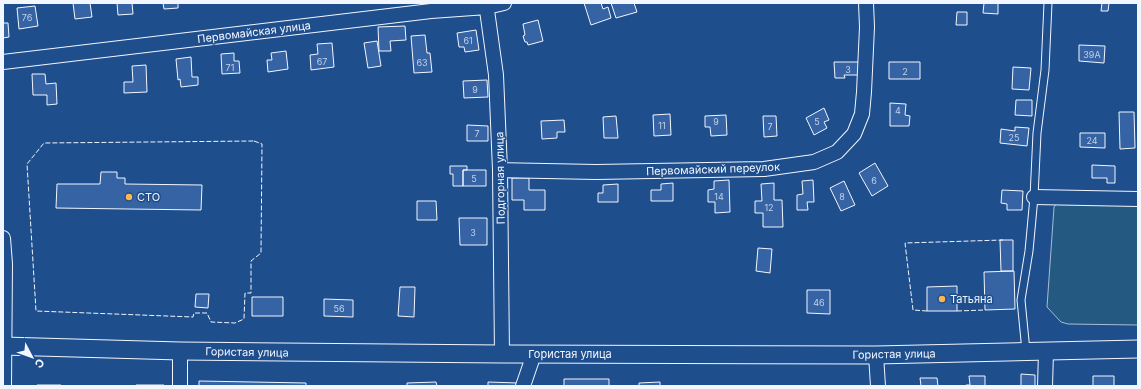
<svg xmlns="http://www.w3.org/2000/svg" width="1141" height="389" font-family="Inter,sans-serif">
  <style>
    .green { fill: #245a82; stroke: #a8bbd7 }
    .building { fill: #3563a3; stroke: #f2f6ff }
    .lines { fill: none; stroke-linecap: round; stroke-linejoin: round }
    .service-casing { stroke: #f2f6ff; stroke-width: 9 }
    .minor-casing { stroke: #f2f6ff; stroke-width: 16 }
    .tertiary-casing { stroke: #f2f6ff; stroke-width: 19 }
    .service { stroke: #1f4e8c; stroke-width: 7 }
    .minor { stroke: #1f4e8c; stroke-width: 14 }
    .tertiary { stroke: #1f4e8c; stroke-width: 17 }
    .fence { stroke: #f2f6ff; stroke-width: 1; stroke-dasharray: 5 2; stroke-linecap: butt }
    .poi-dot { fill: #ffb74d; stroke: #1f4e8c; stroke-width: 1.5 }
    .labels { text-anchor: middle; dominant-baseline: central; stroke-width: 3; stroke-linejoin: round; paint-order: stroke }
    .number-label { font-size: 9px; fill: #c3d1e8 }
    .street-label { font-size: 11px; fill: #f2f6ff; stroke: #1f4e8c }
    .poi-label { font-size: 11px; fill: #f2f6ff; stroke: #1f4e8c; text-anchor: start }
  </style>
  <rect width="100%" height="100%" fill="#1f4e8c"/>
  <path class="green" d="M1059,200l79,1v124l-70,-1 -7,-2 -14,-15 7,-100z"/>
  <path class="building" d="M73,3h17l2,14 -17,2z
    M117,3h15l1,11 -15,1z
    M163,3h15v5l-14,1z
    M584,3h17l2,6 5,-2 3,11 -20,7z
    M611,3h23l3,9 -21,6z
    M984,3h14v11l-15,-1z
    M1102,3h7l-1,8h-7z
    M35,6l3,20 -19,3 -2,-21z
    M957,12h10v13h-11z
    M538,20l5,21 -15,4 -1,-3h-2l-2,-6 2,-1 -2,-11z
    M3,23h5l1,14 -6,1z
    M405,26l1,14 -16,1 1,10h-12l-1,-24z
    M476,30l3,20 -14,2 -1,-5h-5l-2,-14z
    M425,35l2,18h3l2,19 -18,1 -3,-37z
    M377,41l4,25 -13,2 -4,-25z
    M332,43l2,24 -23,3 -1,-15 8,-1 -1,-10z
    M1079,45l26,1 -1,17 -25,-2z
    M286,51l2,18 -20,3 -1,-12h5l-1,-7z
    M234,53v8h5l1,12 -18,1 -1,-20z
    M191,57l1,20h6v8l-17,2 -1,-8 -2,1 -2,-21z
    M834,62h27v13h-17l1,3h-10z
    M889,62h31v17h-31z
    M146,65l1,27 -23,1v-11h9l-1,-16z
    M1013,67l18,1 -2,22 -17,-1z
    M32,74h13l1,10 10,-1 1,21 -10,1v-10h-14z
    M487,80l1,17 -24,1 -1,-17z
    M1016,100h16v16l-17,-1z
    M890,103l16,1 -1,11 5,1 -1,10h-19z
    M824,108l5,12 -5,2 3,6 -13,7 -8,-17z
    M1119,112h15l1,36 -15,1z
    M670,114l1,21 -17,1 -1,-21z
    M726,115l1,20 -16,1 -1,-9h-5v-11z
    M616,116l2,22h-14l-1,-21z
    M763,116h13l1,20 -13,1z
    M564,120l1,12h-8v6l-15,1 -1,-18z
    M467,125l21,1v15h-21z
    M1015,127l14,1 -2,18 -27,-3 1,-14 14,2z
    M1080,133h25v15l-25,-1z
    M875,163l13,23 -16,10 -13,-23z
    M1092,165l23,1v17h-8v-5h-15z
    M450,166h17v4h-4v16h-10v-12h-3z
    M463,170h23v16h-23z
    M101,172h16v6h8v6l77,1 -1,25 -145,-2 1,-24h43z
    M512,178h17v12h16v20h-21v-10h-12z
    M729,180l1,32 -15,1v-11h-7v-12l6,-1v-8z
    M813,180l1,22h-7l1,8h-11v-15l6,-1 -1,-13z
    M844,181l11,24 -14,6 -11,-23z
    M673,183v18h-22v-11h10v-6z
    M774,183v17h8l1,27h-20v-14h-8v-12h7l-1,-17z
    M618,184v18h-20v-9h5v-8z
    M1002,190l21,1 -1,19h-15v-6l-6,-1z
    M417,201h19l1,19h-20z
    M459,218h28v27h-27z
    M1000,240h13v31h-12z
    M758,248l14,1 -2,24 -14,-2z
    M1014,271l1,38 -30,1 -1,-38z
    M957,286v25h-30v-24z
    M400,287h15l-1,30 -16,-1z
    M807,290h23v24l-23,-1z
    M196,294h13l-1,14 -13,-1z
    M252,297h31v19h-31z
    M324,299l29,1v17l-29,-1z
    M1021,374l14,1v11h-14z
    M969,376h16v10h-19v-1h4z
    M1093,376h21v10h-21z
    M920,378h17l1,8h-17z
    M564,379h45v7h-45z
    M199,381l107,2v3h-107z
    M436,382l1,4h-30v-3z
    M488,382l30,1v3h-30z
    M660,382v4h-21v-3z
    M37,385h24v1h-24z
    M136,385h28v1h-28z"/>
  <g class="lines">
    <g class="service-casing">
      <path id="service" d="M1026,351l-5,-51 8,-49 5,-54 3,-64 8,-63 3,-67"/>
    </g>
    <g class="minor-casing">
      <path id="minor" d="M486,3l10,72 4,95 2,184
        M3,62l428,-51 56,-4 17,-4
        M500,170l96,2 168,-3 50,-7 23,-10 17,-18 8,-20 2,-22 3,-65 -1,-24
        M1034,197l104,2
        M3,238l2,26 -1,122
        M876,355l2,31
        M180,386v-35
        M523,386l11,-32
        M1045,386l1,-34"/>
    </g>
    <g class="tertiary-casing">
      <path id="tertiary" d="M3,346l177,5 322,3 374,1 262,-6"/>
    </g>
    <use href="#service" class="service"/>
    <use href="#minor" class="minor"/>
    <use href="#tertiary" class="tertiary"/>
    <path class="fence" d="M254,141l8,3 -1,109 -10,8v32h-6l-1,26 -9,4 -24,-1 -4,-9h-13l-1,4 -157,-6 -9,-147 17,-21z
      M927,311l-14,-1 -8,-67 98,-3
      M957,311l28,-1"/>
  </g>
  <g class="poi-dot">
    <circle cx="129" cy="197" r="4"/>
    <circle cx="942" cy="299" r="4"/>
  </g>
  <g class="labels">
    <g class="number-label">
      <text x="27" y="17">76</text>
      <text x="468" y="40">61</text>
      <text x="1092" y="54">39А</text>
      <text x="322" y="61">67</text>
      <text x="422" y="62">63</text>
      <text x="230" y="67">71</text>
      <text x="848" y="69">3</text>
      <text x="905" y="71">2</text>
      <text x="475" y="89">9</text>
      <text x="898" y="110">4</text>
      <text x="716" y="121">9</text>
      <text x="817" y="121">5</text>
      <text x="662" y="125">11</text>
      <text x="770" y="126">7</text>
      <text x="477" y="133">7</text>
      <text x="1014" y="137">25</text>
      <text x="1092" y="140">24</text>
      <text x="474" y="178">5</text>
      <text x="874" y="180">6</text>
      <text x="719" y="196">14</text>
      <text x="842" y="196">8</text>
      <text x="769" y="207">12</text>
      <text x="473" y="232">3</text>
      <text x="819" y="302">46</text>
      <text x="339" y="308">56</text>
    </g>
    <g class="street-label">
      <text transform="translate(254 32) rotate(-7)">Первомайская улица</text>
      <text transform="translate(713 169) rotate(-2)">Первомайский переулок</text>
      <text transform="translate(500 178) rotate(-91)">Подгорная улица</text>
      <text transform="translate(247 352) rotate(1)">Гористая улица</text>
      <text x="570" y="354">Гористая улица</text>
      <text transform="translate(894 354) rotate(-1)">Гористая улица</text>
    </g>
    <g class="poi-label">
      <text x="137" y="197">СТО</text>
      <text x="950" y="299">Татьяна</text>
    </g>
  </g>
  <rect width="1141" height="389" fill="none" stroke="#f2f6ff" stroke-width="8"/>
  <g transform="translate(32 357) rotate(131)" stroke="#1f4e8c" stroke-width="3" paint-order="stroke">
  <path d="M0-3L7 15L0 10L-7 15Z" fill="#f2f6ff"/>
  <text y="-6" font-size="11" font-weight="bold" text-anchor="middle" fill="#f2f6ff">С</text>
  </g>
</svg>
